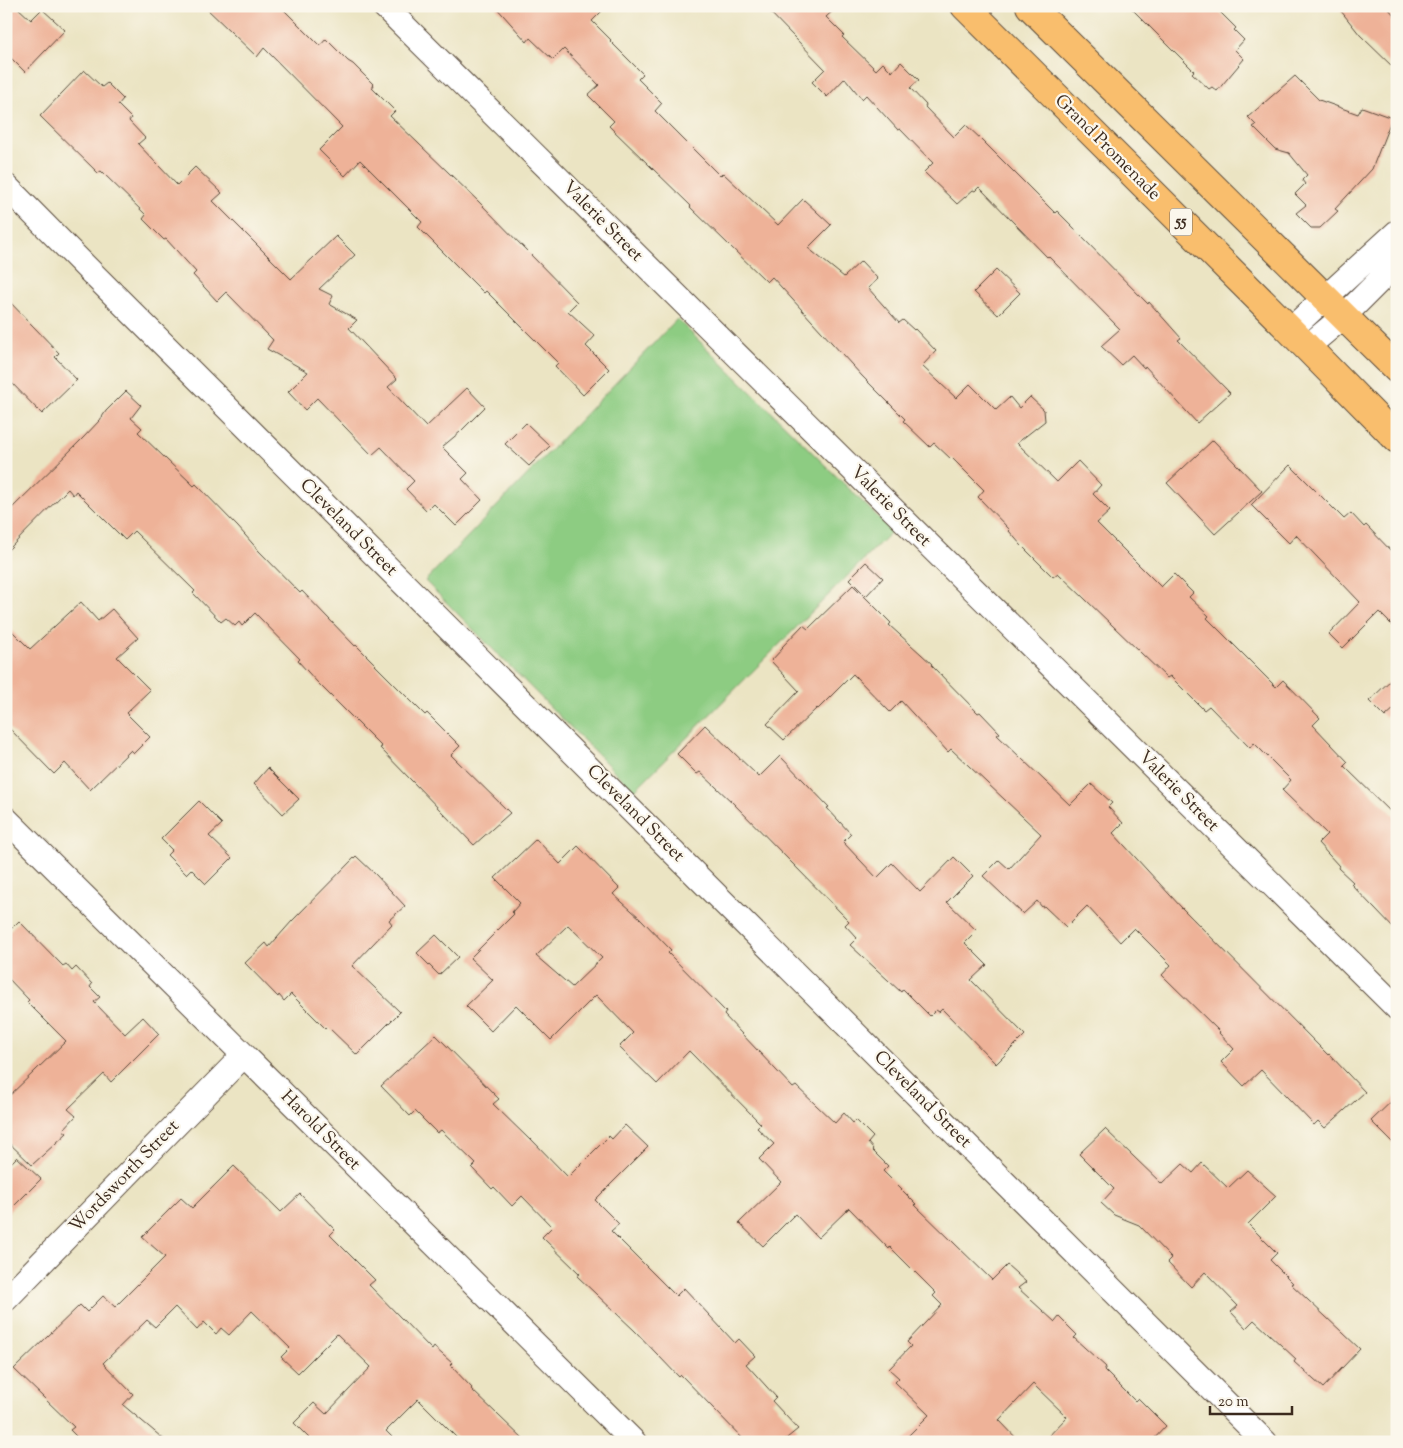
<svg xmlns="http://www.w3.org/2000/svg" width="1403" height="1448" font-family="'Sorts Mill Goudy',serif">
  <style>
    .green { fill: #8dcc82; stroke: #647b50 }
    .building { fill: #eeb298; fill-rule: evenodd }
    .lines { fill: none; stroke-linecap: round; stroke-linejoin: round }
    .street-casing { stroke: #554637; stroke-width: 26 }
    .primary-casing { stroke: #554637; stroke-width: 30 }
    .street { stroke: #fff; stroke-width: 24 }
    .primary { stroke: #f9be6d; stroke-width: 28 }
    .labels { text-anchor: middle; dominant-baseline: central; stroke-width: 4.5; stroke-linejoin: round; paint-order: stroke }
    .shield { fill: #fbf7ec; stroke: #75685c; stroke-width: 1 }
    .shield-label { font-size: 16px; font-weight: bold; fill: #3b2a1e }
    .street-label { font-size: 18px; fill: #3b2a1e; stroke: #fbf7ec }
  </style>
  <rect width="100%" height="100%" fill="#fbf7ec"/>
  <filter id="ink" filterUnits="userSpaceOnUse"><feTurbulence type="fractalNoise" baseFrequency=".02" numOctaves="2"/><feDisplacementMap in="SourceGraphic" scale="10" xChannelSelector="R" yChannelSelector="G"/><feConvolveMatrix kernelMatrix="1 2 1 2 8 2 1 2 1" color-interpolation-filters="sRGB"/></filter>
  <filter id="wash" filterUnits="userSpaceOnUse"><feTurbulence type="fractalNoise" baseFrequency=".0096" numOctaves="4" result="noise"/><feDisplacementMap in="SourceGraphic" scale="20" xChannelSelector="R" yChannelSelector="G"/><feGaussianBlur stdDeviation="1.12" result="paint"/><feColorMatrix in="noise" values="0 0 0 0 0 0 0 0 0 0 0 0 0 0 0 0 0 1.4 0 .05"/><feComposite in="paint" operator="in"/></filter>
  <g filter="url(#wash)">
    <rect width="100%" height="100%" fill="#ebe4c3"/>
    <path class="green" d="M677,319l215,212 -258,260 -209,-210z"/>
    <g id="blocks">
      <path class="building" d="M6,6h10l15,14 11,-11 23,21 -40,42 -19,-19z
        M204,6h76l40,40 6,-7 22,22 5,3 21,21 -2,3 23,23 -5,5 89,86 98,100 -9,9 27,25 -9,10 23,23 -26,26 -28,-29 3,-3 -72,-72 -2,2 -66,-66 4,-5 -62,-62 -15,16 -26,-26 23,-23 -78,-79 -7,9z
        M495,6h112l-15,15 19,19 -1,1 33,33 -5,5 24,24 -7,8 65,65 3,-3 55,52 25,-26 28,26 -23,23 36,29 17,-16 17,18 -10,9 31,35 4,-3 11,10 1,-1 21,22 -14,15 34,32 14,-14 26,26 14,-13 9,11 11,-11 14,13 1,11 -28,22 40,39 21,-21 23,24 -8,9 17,17 -13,12 64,64 13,-13 19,19 -4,4 20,19 -2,2 69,69 7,-7 37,38 -7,7 35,37 -4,4 53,52v114l-46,-48 2,-2 -15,-14 1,-2 -21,-23 9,-9 -45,-44 9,-10 -37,-37 -4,5 -41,-42 -5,4 -34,-34 -3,2 -109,-105 -5,4 -32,-32 -12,-14 1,-1 -32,-33 6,-7 -32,-32 -1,1 -17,-16 -4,4 -27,-26 2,-2 -43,-43 -90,-99 -5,5 -77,-75 1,-1 -82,-80 5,-5 -26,-26 11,-10 -35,-36 -11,11 -23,-22 -3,4z
        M764,6h74l-12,11 18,18 -2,2 34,33 7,-7 9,9 9,-10 18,18 -9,8 16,17 -1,2 29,30 12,-12 16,15 73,73 2,-2 18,18v1l73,74 1,-2 32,36 -3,2 52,53 -33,30 -52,-57 -1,2 -12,-13 -11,10 -20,-19 19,-17 -72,-73 -1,1 -66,-68 -2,-2 -4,4 -2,-1 -16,14 -33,-32 9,-9 -33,-34 -2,1 -32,-35 -4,4 -17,-21 -18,19 -15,-15 13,-13z
        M1129,6h85l22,22 -2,2 10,10 -9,10 9,9 -27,32 -5,-4 -3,2 -17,-16 2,-2z
        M1337,6h49l11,12v53l-37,-36z
        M84,70l18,17 5,-4 16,16 -5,6 13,13 -2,3 16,17 -7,6 39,41 18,-18 27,26 -9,8 78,78 45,-43 19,19 -36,34 14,7 -4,8 28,16 -8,8 48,51 -9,8 38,40 41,-39 18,19 -25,25 -18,15 26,26 -6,6 20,21 -26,26 -22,-22 -7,7 -21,-22 8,-8 -33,-34 -9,8 -55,-57 -12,12 -17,-18 20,-20 -41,-23 6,-9 -47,-48 -9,9 -24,-26 3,-3 -30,-33 -2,1 -21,-21 3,-4 -45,-44 -3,2 -58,-57z
        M1295,76l24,24 39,14 4,-7 30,11 -20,51 -37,40 3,2 -18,17h-9l-15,-15 10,-8 -11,-11 10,-10 -3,-4 5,-5 -18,-22 -14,-4 -22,-22 3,-2 -8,-8z
        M996,270l24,23 -22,22 -24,-23z
        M6,298l53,55 -4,4 22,23 -35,34 -36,-37z
        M126,391l15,14 -10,13 11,10 -4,4 56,54 2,-2 42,43 21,24 41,42 2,-2 53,55 1,-1 20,20h-1l50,50 2,-2 33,33 -9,9 59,58 -36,32 -94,-97 2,-1 -65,-65 -19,-21 2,-2 -45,-46 -13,13 -3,-4 -4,4 -9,-8 -5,4 -28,-29 2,-2 -61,-60 -9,9 -49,-49 -3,4 -5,-6 -62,63v-38l77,-76 17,-18 6,-9z
        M526,423l24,23 -21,20 -24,-22z
        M1213,440l49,51 -47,43 -48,-51z
        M1290,465l54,54 7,-6 13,14 2,-2 31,32v73l-18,-18 -36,36 -14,-14 31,-32 -64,-67 -7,8 -38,-38z
        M866,562l17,16 -17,18 -17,-17z
        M853,585l38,38 -2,2 43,39 -1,1 47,48 2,-1 20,21 -3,2 73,70 21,-21 21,19 -4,4 15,16 -10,10 68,74 147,148 1,-1 36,38 -40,36 -7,-7 -4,4 -53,-55 -17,16 -23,-24 13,-13 -15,-16 1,-1 -58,-57 9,-10 -37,-37 -14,14 -33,-36 -21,21 -22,-21 -2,1 -5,-6 -14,13 -40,-38 16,-16 10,9 32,-35 -90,-85 -3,3 -47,-51 -11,11 -37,-38 -35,35 -1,-1 -33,32 -17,-16 32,-33 -28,-30 12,-13 -1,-1 21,-22 5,4z
        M81,602l17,19 14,-12 26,29 -21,19 33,33 -24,23 24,24 -16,16 -3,-3 -41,40 -25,-27 -11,11 -48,-49v-100l24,24z
        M1397,674v32l-12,11 -16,-16z
        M705,725l54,52 21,-21 49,51 -2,1 24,26 -8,8 34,36 15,-15 28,29 34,-35 19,19 -26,26 30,29 -12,12 22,22 -16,15 54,55 -29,29 -54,-55 -3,3 -3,-2 -6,6 -27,-27 -2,3 -51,-47 7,-7 -12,-13 4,-4 -117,-119 -32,-30 -3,2 -20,-20z
        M268,768l31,31 -16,15 -29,-30z
        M199,801l23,23 -13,12 23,22 -26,26 -15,-15 -5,5 -19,-19 5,-5 -11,-11z
        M536,839l24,25 18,-18 41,42 -6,6 27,24 31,32 -3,3 58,59 -2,3 69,73 3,-2 39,37 9,-10 9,10 3,-3 17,17 -5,6 5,6 -1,1 16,16 -5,5 33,33 -1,1 77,75 15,-15 19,17 -8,6 37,34 4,-5 18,18 -3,3 32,29 -2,3 31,31 3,-3 28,28 -15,16h-108l24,-25 -34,-33 -34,36 21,22h-118l27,-27 -34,-33 4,-4 -10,-9 22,-23 -4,-4 35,-37 -9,-9 3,-3 -46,-46 -1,2 -40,-41 -31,30 -23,-24 -32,32 -24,-23 42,-41 -22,-23 15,-15 -17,-16 4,-4 -72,-73 -32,33 -38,-37 14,-14 -37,-38 -45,45 -35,-35 -25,26 -25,-25 27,-26 -23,-22 44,-44 -2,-2 8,-9 -25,-25zM568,925l34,33 -30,29 -36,-31z
        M356,856l20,19 29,31 -16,14 3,4 -40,42 48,46 -43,43 -29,-28 -2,2 -35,-35 -7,7 -5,-6 -1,2 -33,-34 21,-20 3,4 23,-26z
        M19,921l44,45 3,-2 6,7 4,-4 16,17 -2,3 10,10 -6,5 31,32 18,-17 16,17 -48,48 -7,-8 -36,35 8,7 -13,14 4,3 -35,32 -26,-25v-41l60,-58 -39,-39 2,-2 -23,-24v-42z
        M436,935l22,22 -19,18 -22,-22z
        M436,1035l63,64 -6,5 37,36 1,-1 37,38 41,-41 3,3 13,-14 23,22 -53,53 24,24 -8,7 65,65 8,-8 51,55 4,-4 16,17 -9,8 30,33 -4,4 26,28 -16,13h-36l-65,-67 -2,2 -44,-46 -58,-55 3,-2 -38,-37 10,-10 -30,-31 -10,10 -18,-19 -2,2 -20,-21 4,-4 -35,-34 -4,3 -22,-22 -5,5 -29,-30z
        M1397,1096v51l-26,-26z
        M1105,1129l57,55 21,-20 10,9 9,-10 26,25 19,-18 29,26 -28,28 29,29 -7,7 23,23 -2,1 69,65 -37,39 -29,-26 2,-3 -42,-39 -8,8 -15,-16 7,-6 -33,-34 -14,15 -24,-25 4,-4 -32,-33 -25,-10 -13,-12 13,-14 -35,-35z
        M17,1157l24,22 -35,35v-46z
        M234,1166l47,46 19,-18 35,36 -5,5 45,45 -6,5 63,65 2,-3 18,16 -2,2 22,23 -1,1 55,53h-65l-43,-43 -32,32 11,11h-84l-19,-19 20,-20 12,11 45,-47 -34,-33 -39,39 -17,-16 9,-9 -38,-37 -23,24 -8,-7 -5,6 -12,-12 -7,8 -22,-23 -20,20 -8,-7 -44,43 30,31 -10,11 44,37h-85l-12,-12 4,-3 -60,-58 66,-64 7,7 16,-16 12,11 50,-50 -23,-20 39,-39 11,10z"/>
    </g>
  </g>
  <g filter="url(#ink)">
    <use href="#blocks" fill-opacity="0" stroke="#554637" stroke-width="1"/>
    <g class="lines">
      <g class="street-casing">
        <path id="street" d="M384,6l1013,1002
          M6,186l81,82 1178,1174
          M1290,330l107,-98
          M1307,347l37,-31 53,-53
          M6,819l628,623
          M6,1299l238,-244"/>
      </g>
      <g class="primary-casing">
        <path id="primary" d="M965,6l325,324 107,109
          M1030,6l367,363"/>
      </g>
      <use href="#street" class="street"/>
      <use href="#primary" class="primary"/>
    </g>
  </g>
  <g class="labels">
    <rect class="shield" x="1170" y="208.5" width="22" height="27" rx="4"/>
    <g class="shield-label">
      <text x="1181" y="222">55</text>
    </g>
    <g class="street-label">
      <text transform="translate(1107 148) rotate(45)">Grand Promenade</text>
      <text transform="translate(602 222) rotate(45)">Valerie Street</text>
      <text transform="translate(890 507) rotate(45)">Valerie Street</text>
      <text transform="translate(348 528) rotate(45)">Cleveland Street</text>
      <text transform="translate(1178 792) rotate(45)">Valerie Street</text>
      <text transform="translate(635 814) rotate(45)">Cleveland Street</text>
      <text transform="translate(922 1100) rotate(45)">Cleveland Street</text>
      <text transform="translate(320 1131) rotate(45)">Harold Street</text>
      <text transform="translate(125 1177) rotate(-46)">Wordsworth Street</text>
    </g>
  </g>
  <rect width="1403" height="1448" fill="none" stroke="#fbf7ec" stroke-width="25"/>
  <path d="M1210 1406v8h82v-8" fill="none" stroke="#3b2a1e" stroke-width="2.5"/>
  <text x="1218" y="1406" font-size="15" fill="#3b2a1e" stroke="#fbf7ec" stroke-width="4" paint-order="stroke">20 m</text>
</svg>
